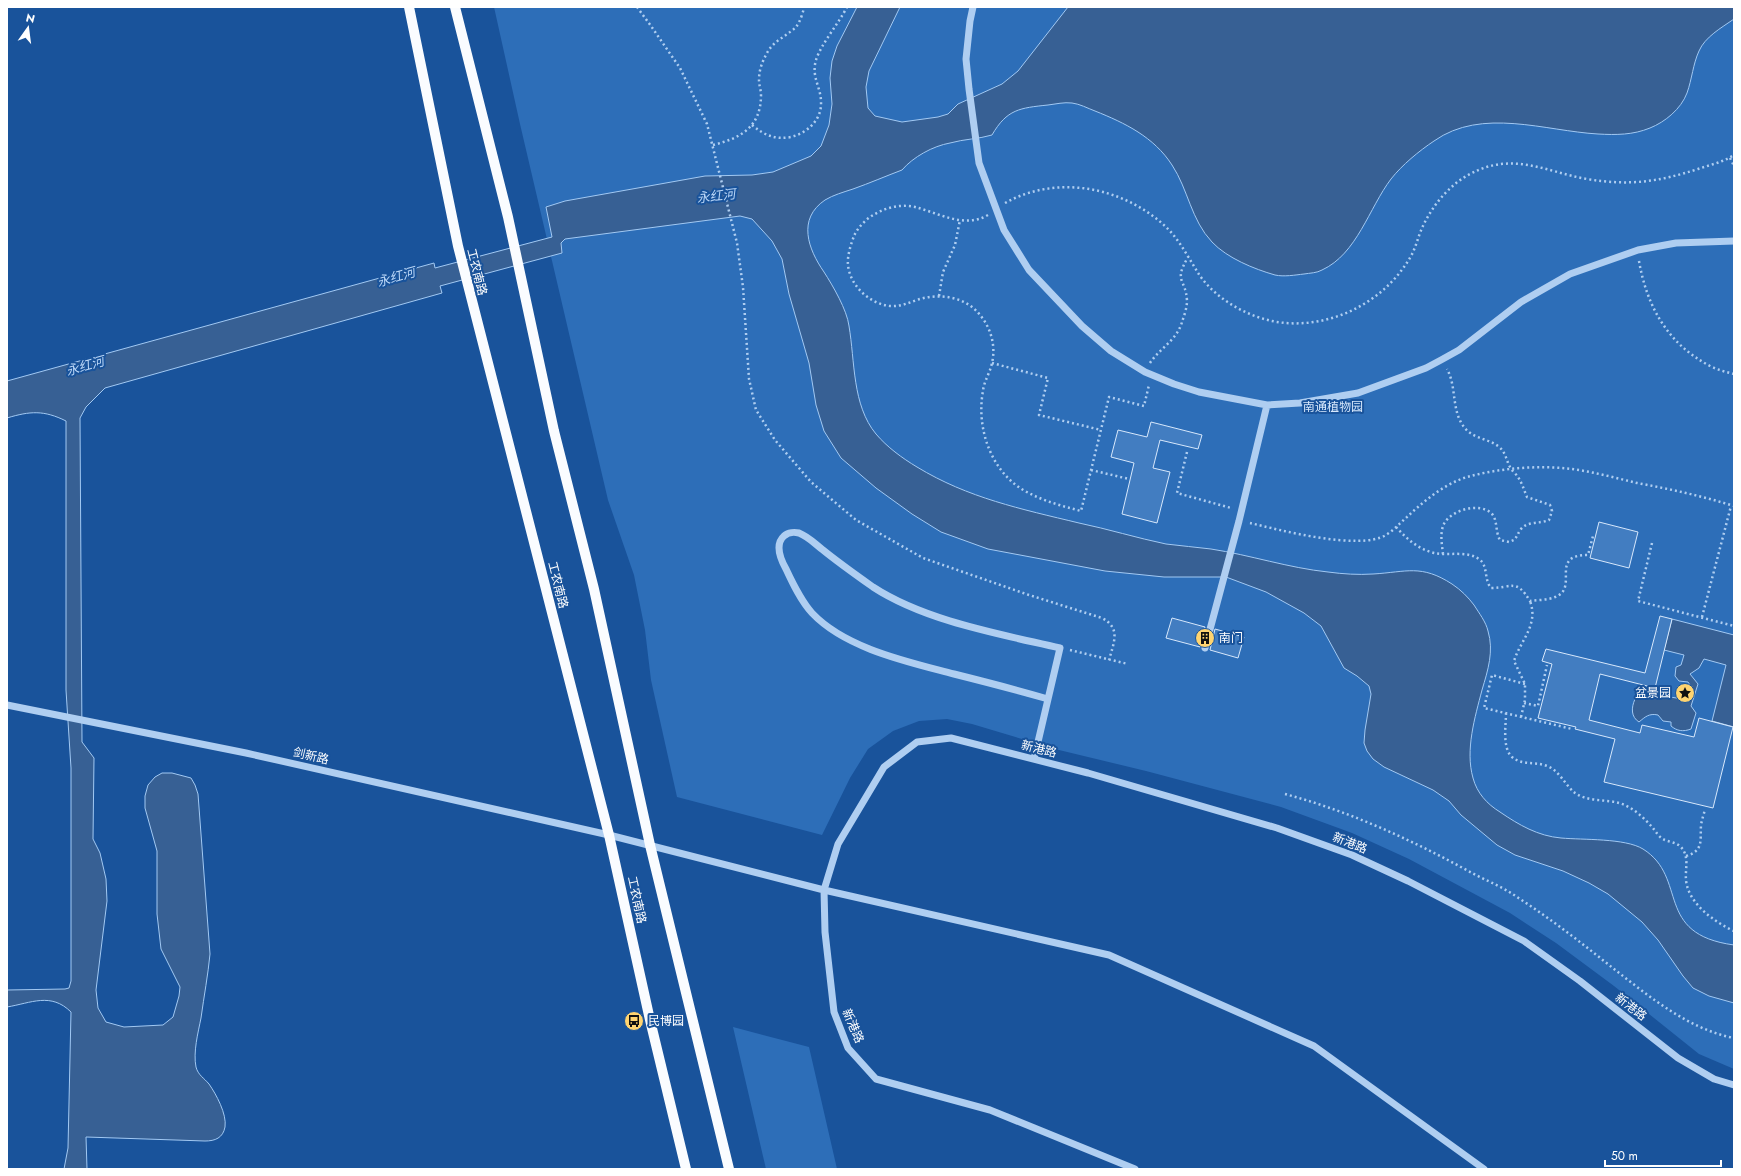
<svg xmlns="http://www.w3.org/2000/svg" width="1741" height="1176" font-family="Jost,'Noto Sans SC',sans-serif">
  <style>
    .green { fill: #2d6eb8 }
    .water { fill: #376094; stroke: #a2c9f3 }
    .building { fill: #427dc1; stroke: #d7e8fc }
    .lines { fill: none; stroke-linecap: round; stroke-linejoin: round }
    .path { stroke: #afcef1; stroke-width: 2.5; stroke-dasharray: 2 3; stroke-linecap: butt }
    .minor { stroke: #afcef1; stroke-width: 7 }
    .major { stroke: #fafcff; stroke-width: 10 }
    .labels { text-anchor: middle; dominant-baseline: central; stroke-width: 4; stroke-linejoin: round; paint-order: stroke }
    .street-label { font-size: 12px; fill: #fff; stroke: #19539b }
    .park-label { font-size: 12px; fill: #d7e8fc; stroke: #19539b }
    .poi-label { font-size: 12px; fill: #fff; stroke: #19539b; text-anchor: start }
    .water-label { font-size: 13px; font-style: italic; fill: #bcd8f8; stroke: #19539b }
  </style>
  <rect width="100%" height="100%" fill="#19539b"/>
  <path class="green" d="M494,7h1240v1062l-35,-15 -85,-68 -58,-43 -46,-30 -101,-54 -57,-26 -71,-26 -135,-36 -87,-21 -87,-26 -25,-5 -28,2 -26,10 -25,18 -18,29 -28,57 -145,-38 -26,-117 -6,-50 -11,-55 -26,-75 -88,-376z
    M733,1027l76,20 28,122h-71z"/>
  <path class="water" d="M857,7h43l-31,64 -3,16 2,21 7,8 27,6 36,-5 10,-3 10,-10 44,-20 16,-13 50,-64h666v12c-13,9 -29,18 -35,32 -6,13 -7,28 -12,42 -6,16 -22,29 -37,35 -17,7 -34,7 -52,6 -53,-3 -116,-27 -164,7 -15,10 -32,24 -43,38 -22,29 -34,75 -69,91 -5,3 -12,3 -18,4 -9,1 -20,3 -29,1 -21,-6 -48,-17 -63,-33 -21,-22 -24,-53 -40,-77 -18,-28 -47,-42 -77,-54 -8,-3 -15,-7 -23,-8 -8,-1 -16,1 -24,2 -28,3 -41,4 -56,30 -13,4 -28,4 -42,8 -17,3 -37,14 -48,27 -16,6 -32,13 -49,19 -9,3 -20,6 -28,11 -28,19 -17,49 -1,72 9,14 23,38 25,54 6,35 3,79 27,108 11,13 26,24 41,33 51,31 104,42 162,56 29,6 58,15 87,21 15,2 30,3 45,5 39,6 78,19 117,23 15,2 30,3 45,2 34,-2 48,-10 79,10 9,6 16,13 22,21 5,8 12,17 14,26 6,20 0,39 -6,59 -7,27 -17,60 -9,88 4,15 14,26 27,34 19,13 38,24 61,26 22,2 64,0 82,11 46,29 10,85 91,96v58l-25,-7 -16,-8 -10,-12 -25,-36 -16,-18 -34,-28 -19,-11 -26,-12 -48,-16 -18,-10 -36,-30 -12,-14 -16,-11 -49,-23 -11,-8 -6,-8 -3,-8 1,-13 6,-36 -2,-8 -12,-10 -13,-8 -23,-42 -17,-13 -38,-21 -40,-15h-62l-59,-6 -117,-22 -47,-17 -29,-18 -36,-26 -35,-30 -17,-27 -8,-26 -7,-42 -20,-69 -7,-35 -10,-18 -20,-22 -12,-3 -175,23 -4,4 1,10 -122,33 2,7 -337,95 -19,19 -6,11 2,324 12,16 -1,81 7,14 6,26 1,22 -11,89 2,18 8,14 18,5 39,-2 10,-8 6,-21 1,-9 -19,-38 -4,-35v-63l-12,-43v-12l3,-11 7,-8 7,-4h10l19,5 4,7 3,9 12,160c-2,21 -6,42 -9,64 -3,15 -8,34 -5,49 2,8 8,11 13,17 7,10 18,30 16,43 -2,11 -10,14 -20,14l-119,-4 1,32h-23l4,-21 3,-136c-20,-20 -40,-9 -64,-5v-17l58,-1 4,-1 2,-7v-213l-5,-78v-269c-22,-11 -36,-10 -59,-3v-37l427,-118 1,5 117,-31 -6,-30 19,-6 140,-25 47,-1 21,-3 38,-16 10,-10 8,-21 3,-21 -2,-26 2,-17 5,-15z
    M1672,619l62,16v92l-22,-6 14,-56 -22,-6 -5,9 -9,6 8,10 -7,22 5,7 -5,16c-8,3 -14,2 -20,-3v-4l-8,-1 -5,-6c-9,-2 -13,2 -19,7 -8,-5 -8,-14 -4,-23h7l1,-6 2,-2 11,2 1,-4c12,9 18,11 32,7l4,-6 -5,-8 -9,-1 -4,-5 1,-9 5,-2 3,-10 -20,-5z"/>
  <path class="building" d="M1151,422l51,13 -4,14 -38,-9 -7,28 17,4 -13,51 -35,-9 12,-51 -23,-6 7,-27 29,7z
    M1599,522l39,10 -9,36 -39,-10z
    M1660,616l12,3 -17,69 -55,-14 -11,46 51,13 2,-8 52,12 5,-19 34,9 -20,81 -109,-26 11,-43 -40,-10 1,-2 -38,-9 14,-54 -10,-3 4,-12 99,24z
    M1172,618l33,9 -5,20 -34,-9z
    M1215,629l29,8 -6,21 -28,-8z"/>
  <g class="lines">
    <path class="path" d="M637,7l14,19 29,42 27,56 30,119 6,44 6,92 7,31 19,30 36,42 45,38 67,38 106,37 73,23c19,10 12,24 7,42
      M752,125c12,10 23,15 39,12 16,-4 31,-17 30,-35 0,-15 -10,-25 -5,-42 5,-16 23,-37 31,-53
      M713,145c28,-7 48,-18 48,-50 0,-5 -2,-10 -2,-15 0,-10 3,-18 8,-27 6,-12 20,-17 29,-26 4,-5 7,-14 8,-20
      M1730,158l4,8
      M1005,203c52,-29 118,-16 160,23 15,14 24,33 35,50 19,26 53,44 85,47 51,4 101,-23 126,-67 5,-9 7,-19 11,-28 10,-22 27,-43 48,-54 43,-23 76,-2 117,5 42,7 71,3 111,-10 12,-4 25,-7 36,-14
      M988,215c-24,14 -49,-2 -73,-8 -14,-3 -28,0 -40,7 -8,4 -17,13 -21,22 -3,8 -7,20 -6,29 2,21 22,39 42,41 11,1 20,-4 30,-7 21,-6 46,-2 60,16 11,13 16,31 12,48 -2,10 -8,18 -9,28 -7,37 8,81 42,100 18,10 37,15 56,20l28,-114 35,9 5,-21
      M1639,261c8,46 29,83 71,105 8,4 16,6 24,8
      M939,296l4,-24 12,-27 5,-25
      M992,363l56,15 -9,37 62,15
      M1150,363c10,-15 27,-23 32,-41 2,-6 5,-14 5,-21 -1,-23 -14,-18 1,-44
      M1187,452l-10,41 54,15
      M1091,470l38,9
      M1250,523c30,7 109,28 136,12 8,-5 14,-12 21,-18 17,-16 37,-33 60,-40 33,-9 71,-12 105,-8 22,3 44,9 65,14 33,6 65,13 97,23
      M1396,527c11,12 22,22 38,26 15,3 34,-3 46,7 8,6 4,20 11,28 21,0 25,-10 39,13 8,-1 18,-1 25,-4 25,-9 -7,-42 33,-42l5,-19
      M1652,543l-14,58 96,25
      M1443,554c-1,-9 -3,-19 0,-28 6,-16 36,-24 48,-13 7,6 4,19 9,27l9,2 5,-2c3,-3 4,-7 7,-11 6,-8 19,-5 28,-9l3,-9 -2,-6 -23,-8c-3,-7 -5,-14 -9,-20 -2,-3 -6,-6 -8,-10 -4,-7 -4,-15 -12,-21 -11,-8 -25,-7 -34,-19 -13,-17 -7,-40 -17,-58
      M1702,617l29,-111
      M1070,650l58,14
      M1525,684l-33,-9 -8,33 88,21
      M1524,703l14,3 9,-41
      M1506,713c0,12 -4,35 6,44 11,9 23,4 35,9 12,4 18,19 28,27 13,9 30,6 44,10 14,4 25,15 34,25 3,4 6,9 10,11 5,3 12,3 17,7 10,10 5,22 6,34 2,23 28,42 48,51
      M1521,717l4,-17v-16l-11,-23c6,-20 25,-36 16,-60
      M1285,794c66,18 127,46 187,79 15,8 31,14 45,24 34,22 66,47 97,72 36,28 74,60 120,69
      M1686,856c18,-5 14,-16 15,-31 1,-6 3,-11 4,-16"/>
    <path class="minor" d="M973,7l-3,14 -4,38 3,30 10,74 25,67 25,40 53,56 29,25 34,21 29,12 25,8 68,13 33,-2 58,-10 68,-25 15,-8 18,-10 62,-48 49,-28 68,-24 38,-7 58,-2
      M1205,648l34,-127 28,-116
      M7,705l239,48 363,82 215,55 285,65 205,91 170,123
      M1034,759l26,-111c-60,-14 -135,-27 -187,-61 -17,-12 -34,-24 -50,-37 -8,-6 -14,-13 -24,-17 -4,-1 -11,-1 -15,3 -10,9 -3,24 2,33 7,15 15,32 26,44 34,36 97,49 142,61 32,8 63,16 94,25
      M1135,1169l-145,-59 -114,-31 -28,-31 -14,-36 -9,-80 -1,-42 14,-46 46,-77 33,-25 34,-4 137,35 189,55 75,27 56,26 116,60 56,40 98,77 36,21 20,6"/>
    <path class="major" d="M409,7l49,239 151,589 41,185 36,149
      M455,7l53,210 46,214 40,158 56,256 79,324"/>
  </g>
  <defs>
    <g id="building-disc" transform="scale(1)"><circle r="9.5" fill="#ffd470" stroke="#19539b"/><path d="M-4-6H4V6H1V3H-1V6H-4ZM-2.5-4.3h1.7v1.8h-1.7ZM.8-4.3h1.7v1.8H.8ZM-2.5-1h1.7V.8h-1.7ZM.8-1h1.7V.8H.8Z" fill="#111"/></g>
    <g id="sight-disc" transform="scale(1)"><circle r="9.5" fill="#ffd470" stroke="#19539b"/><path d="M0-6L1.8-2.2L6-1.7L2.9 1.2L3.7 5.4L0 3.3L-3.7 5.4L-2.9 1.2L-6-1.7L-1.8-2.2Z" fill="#111"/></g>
    <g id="bus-disc" transform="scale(1)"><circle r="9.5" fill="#ffd470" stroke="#19539b"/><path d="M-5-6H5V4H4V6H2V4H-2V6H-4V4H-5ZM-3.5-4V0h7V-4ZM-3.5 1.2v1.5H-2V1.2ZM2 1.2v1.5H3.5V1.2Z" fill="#111"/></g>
  </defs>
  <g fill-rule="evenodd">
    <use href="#building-disc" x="1205" y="638"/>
    <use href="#sight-disc" x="1685" y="693"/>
    <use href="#bus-disc" x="634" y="1021"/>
  </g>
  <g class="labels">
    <g class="street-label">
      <text transform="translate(477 272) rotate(76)">工农南路</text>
      <text transform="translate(558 585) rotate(76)">工农南路</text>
      <text transform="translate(1039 749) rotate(14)">新港路</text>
      <text transform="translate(311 756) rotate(13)">剑新路</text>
      <text transform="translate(1350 843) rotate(22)">新港路</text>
      <text transform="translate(637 900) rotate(78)">工农南路</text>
      <text transform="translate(1631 1007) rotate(38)">新港路</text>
      <text transform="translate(853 1026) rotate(67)">新港路</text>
    </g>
    <g class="park-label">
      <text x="1333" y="407">南通植物园</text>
    </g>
    <g class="poi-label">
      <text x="1219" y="638">南门</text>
      <text x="1671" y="693" text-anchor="end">盆景园</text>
      <text x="648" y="1021">民博园</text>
    </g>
    <g class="water-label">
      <text transform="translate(716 196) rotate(-7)">永红河</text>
      <text transform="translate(396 277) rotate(-16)">永红河</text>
      <text transform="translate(85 366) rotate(-16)">永红河</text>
    </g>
  </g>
  <rect width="1741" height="1176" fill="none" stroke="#ffffff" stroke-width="16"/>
  <g transform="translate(28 28) rotate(14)" stroke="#19539b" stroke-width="3" paint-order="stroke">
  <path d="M0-3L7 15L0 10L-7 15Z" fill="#ffffff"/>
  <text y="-6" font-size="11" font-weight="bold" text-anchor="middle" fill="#ffffff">N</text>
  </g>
  <path d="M1605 1160v6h116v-6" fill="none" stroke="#ffffff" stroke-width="2"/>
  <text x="1611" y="1160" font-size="12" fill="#ffffff" stroke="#19539b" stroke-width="3" paint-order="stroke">50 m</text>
</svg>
